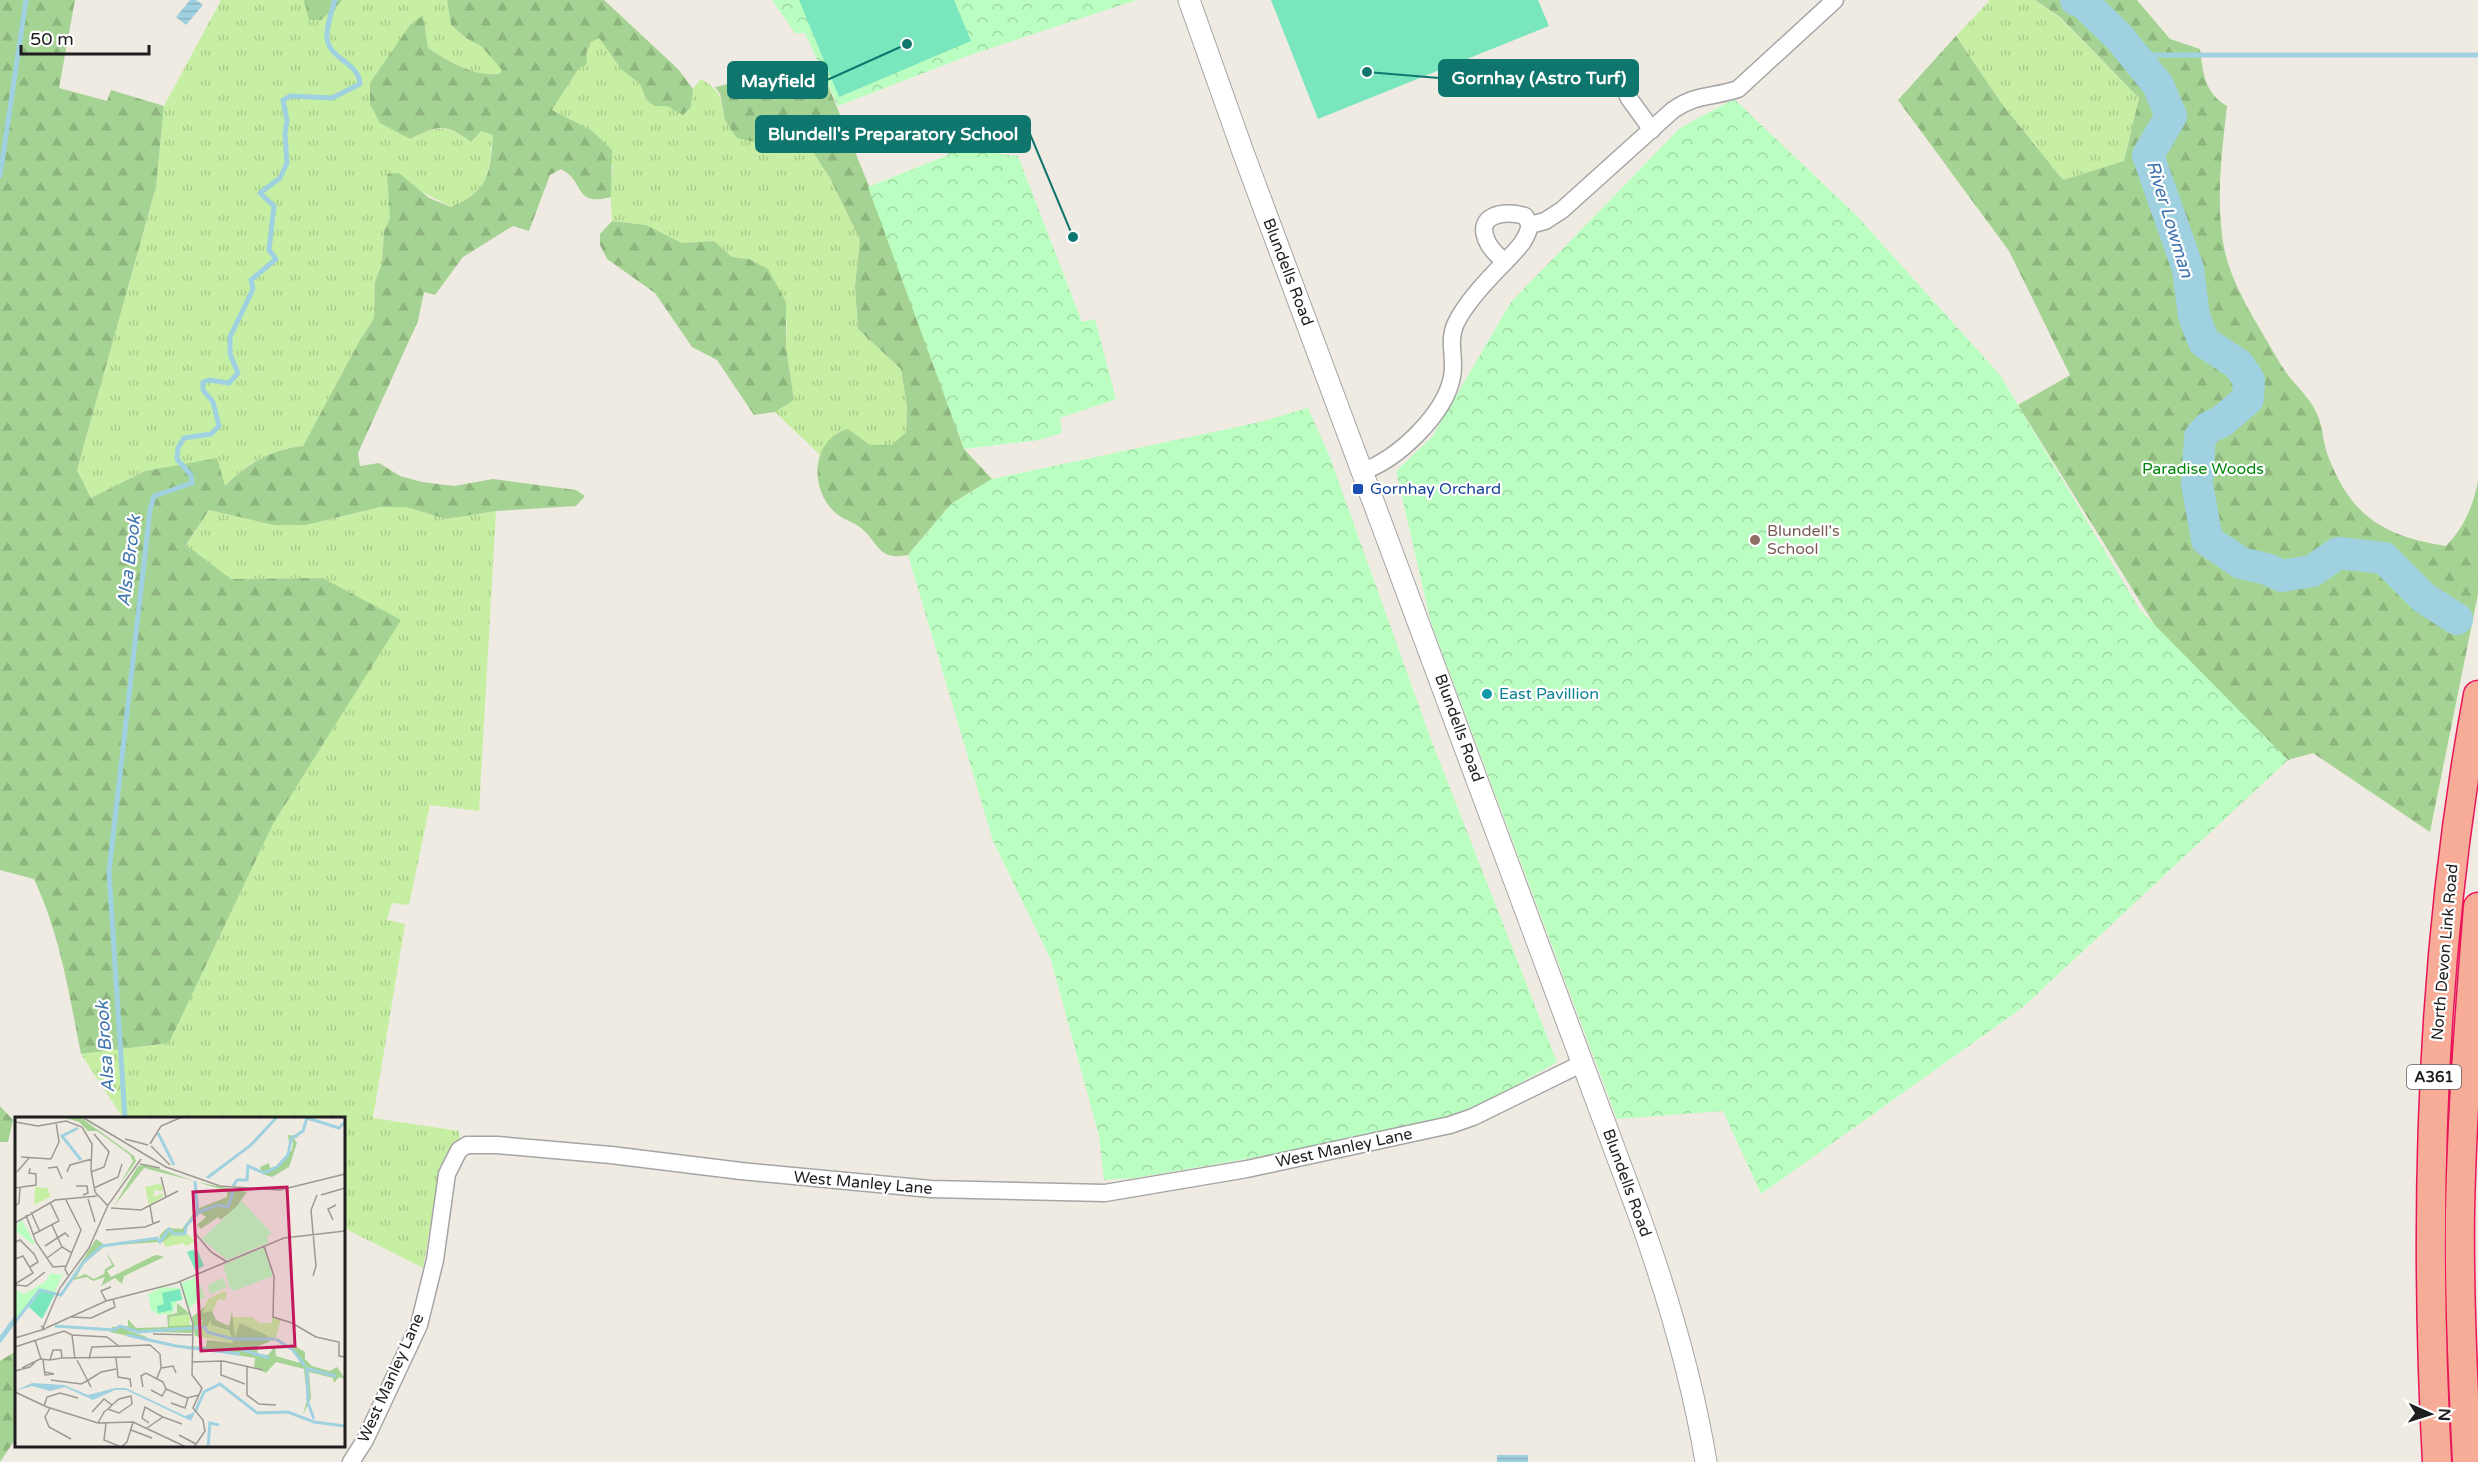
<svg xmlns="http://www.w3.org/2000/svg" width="2478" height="1462" font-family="'Varela Round',sans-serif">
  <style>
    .grass { fill: url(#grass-tufts) }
    .forest { fill: url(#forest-firs) }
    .park { fill: url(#park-crowns) }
    .pitch { fill: #79e6bd }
    .water { fill: url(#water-rules) }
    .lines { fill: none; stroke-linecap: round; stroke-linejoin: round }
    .stream { stroke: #9fd1e1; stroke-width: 5 }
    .river { stroke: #9fd1e1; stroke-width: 32 }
    .minor-casing { stroke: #a5a5a5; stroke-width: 19 }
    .tertiary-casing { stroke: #a5a5a5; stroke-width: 23 }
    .trunk-casing { stroke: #e9145a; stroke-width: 31 }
    .minor { stroke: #fff; stroke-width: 16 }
    .tertiary { stroke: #fff; stroke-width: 21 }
    .trunk { stroke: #f6ac96; stroke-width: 28 }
    .transit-dot { fill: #1a4fb4; stroke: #fff; stroke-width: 2 }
    .education-dot { fill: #8d6e63; stroke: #fff; stroke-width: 2 }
    .culture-dot { fill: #0f9aa8; stroke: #fff; stroke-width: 2 }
    .labels { text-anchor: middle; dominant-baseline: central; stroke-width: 4.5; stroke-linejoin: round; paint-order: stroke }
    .shield { fill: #fff; stroke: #626262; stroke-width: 1.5 }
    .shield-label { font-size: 15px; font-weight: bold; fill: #1e1e1e }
    .street-label { font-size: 16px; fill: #1e1e1e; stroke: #fff }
    .park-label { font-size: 16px; fill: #02850e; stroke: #fff }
    .transit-label { font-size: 16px; fill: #164399; stroke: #fff; text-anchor: start }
    .education-label { font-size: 16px; fill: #785e54; stroke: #fff; text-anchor: start }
    .culture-label { font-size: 16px; fill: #0d838f; stroke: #fff; text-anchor: start }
    .water-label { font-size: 18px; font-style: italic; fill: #3f75ae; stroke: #fff }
    .inset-river { fill: none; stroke: #9fd1e1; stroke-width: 3 }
    .inset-road { fill: none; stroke: #9c9994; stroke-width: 1.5 }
    .view { fill: #c2185b; fill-opacity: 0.15; stroke: #c2185b; stroke-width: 3 }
    .inset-edge { fill: none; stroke: #1e1e1e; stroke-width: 3 }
    .leader { fill: none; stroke: #0f766e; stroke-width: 2 }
    .callout-dot { fill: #0f766e; stroke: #fff; stroke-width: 2 }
    .callout { fill: #0f766e; stroke: #0f766e; stroke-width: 2 }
    .callout-label { font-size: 18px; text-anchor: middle; font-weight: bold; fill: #fff }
  </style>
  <defs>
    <pattern id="grass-tufts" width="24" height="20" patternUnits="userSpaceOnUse" patternTransform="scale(1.5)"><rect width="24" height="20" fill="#c7efa3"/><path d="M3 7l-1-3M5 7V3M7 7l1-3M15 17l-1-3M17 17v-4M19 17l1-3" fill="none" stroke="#aacc8c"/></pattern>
    <pattern id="forest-firs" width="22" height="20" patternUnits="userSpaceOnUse" patternTransform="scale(1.5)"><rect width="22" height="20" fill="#a5d393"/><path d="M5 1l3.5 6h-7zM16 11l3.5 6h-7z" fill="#8eb57e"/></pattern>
    <pattern id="park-crowns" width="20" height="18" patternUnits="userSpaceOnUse" patternTransform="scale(1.5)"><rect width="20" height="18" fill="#bbfec1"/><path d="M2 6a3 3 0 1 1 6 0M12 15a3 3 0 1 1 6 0" fill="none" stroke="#a0d9a5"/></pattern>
    <pattern id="water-rules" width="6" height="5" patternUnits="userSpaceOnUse" patternTransform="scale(1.5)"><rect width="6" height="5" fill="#9fd1e1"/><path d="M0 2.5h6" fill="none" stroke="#88b3c1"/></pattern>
  </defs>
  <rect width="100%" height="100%" fill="#f0ebe2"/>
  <path class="grass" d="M221,0h83l17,20 22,-20h104l4,25 15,13 15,8 22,24 -3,4c-27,2 -51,-12 -72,-26l-5,-32 -13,9 -39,58 38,56c30,-13 36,-16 62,3l10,-12 12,5c-5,40 -2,55 -42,72l-34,-18 -27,29 -6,13 -2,32 -7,19 -1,36 -14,22 -57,106c-30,2 -57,18 -78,40l-80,-15 -54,27 -14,-28 79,-282 8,-82z
    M1990,0h45l24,17 80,81 -15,63 -61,19 -61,-76 -46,-68z
    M599,38l22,31 19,15 6,15 21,7 24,1 2,-18 8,-10c21,12 19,19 24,41l30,22 19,-6 33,7 23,35 30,62 -5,46 3,43 43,40 6,38 -1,25 -14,13h-22l-32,-13 -18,23 -45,-43 19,-12 -8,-52 1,-27 -38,-62 -17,-2 -18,-16 -32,2 -36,-18 -34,-4 -2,-34 3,-20 -22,-37 -39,-20 27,-42 12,-26z
    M380,507h26l40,12 50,-8 -17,300 -49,-6 -21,100 -17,-2 -5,17 18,4 -32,194 86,13 1,12 -21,33 -16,92 -79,-40v-110h-221l-42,-64 88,-11 104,-219 127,-204 -77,-42 -92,1 -45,-33 23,-36 64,15h33z"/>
  <path class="forest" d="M0,0h75l-16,88 48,13 4,-11 53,16 -8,81 -79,283 14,28 54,-27 72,-13 8,28c22,-23 48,-37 78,-40l57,-106 14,-22 1,-36 7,-19 2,-32 6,-13 -3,-44 12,-1 30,25 22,9c38,-16 39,-33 42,-72l-12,-4 -10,11c-26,-19 -32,-17 -61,-3l-30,-16 -10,-19v-21l40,-58 13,-10 5,33c21,14 45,28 71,26l3,-4 -21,-24 -15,-8 -15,-13 -4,-25h157l74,69 15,20 -2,18 -8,8 -16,-9h-13l-8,-7 -6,-15 -19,-15 -22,-31 -8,4 -5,12 1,10 -8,4 -27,42 39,20 21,20 -1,47c-38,10 -25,-15 -50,-28l-11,6 -21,56 -16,-5 -50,31 -28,38 -11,-3 -6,29 -60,132 2,13 19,-3 21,13 22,6 32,4 39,-7 83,11 9,6 -9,10 -80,5 -50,8 -40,-12h-26l-74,18h-33l-64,-15 -23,35 45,34 92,-1 78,42 -128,204 -104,219 -88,11c-12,-60 -21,-120 -47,-175l-34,-9z
    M304,0h39l-22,20h-12z
    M2035,0h102l33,39 30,10c3,23 4,44 27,57 -5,44 -11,92 -4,136 7,44 37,85 58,123 10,17 30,32 37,51 5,12 5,27 10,40 23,60 55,80 118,90 19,-20 26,-38 32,-64v112l-48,238 -117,-79 -25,7 -121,-115 -149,-240 52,-30 -61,-124 -111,-151 58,-64 46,68 61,76 61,-19 15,-63 -79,-81z
    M825,78l44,108 95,263 28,30 -41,25 -43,51c-30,6 -28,-11 -47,-27 -7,-6 -17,-8 -24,-14 -28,-22 -27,-75 11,-85l22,16h22l14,-13 1,-25 -6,-38 -43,-40 -3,-43 5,-46 -30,-62 -23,-35 -33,-7 -19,6 -18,-4 -12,-18 -5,-26 -5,-7 18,-4 47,1z
    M612,221l34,4 36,18 32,-2 18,16 17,2 19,10 18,33v46l8,52 -19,12 -21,3 -37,-55 -25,-13 -37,-54 -48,-34 -7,-14v-11z
    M0,1106l13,14 -5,22h-8z
    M16,1351v87l-16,24v-101z"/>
  <path class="park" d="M772,0h365l-164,54 -135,52 -33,-73h-10z
    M1734,99l122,116 144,160 140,235 148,150 -266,248 -261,186 -38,-83 -106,8 -186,-496 -35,-152 36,-34 79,-135 169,-174z
    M951,147l67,9 64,166 13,-3 21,80 -56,19 2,15 -23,7 -75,9 -96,-262 80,-32z
    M1308,408l21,47 103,287 125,320 -63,36 -52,23 -173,34 -134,23 -31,2 -5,-44 -48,-176 -58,-119 -85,-286 43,-51 41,-25 268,-57z"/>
  <path class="pitch" d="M799,0h155l17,41 -132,56z
    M1271,0h267l11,26 -231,93z"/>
  <path class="water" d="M190,0h6l7,5 -17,20 -10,-8z
    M1497,1455h31v7h-31z"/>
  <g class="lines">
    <path class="stream" d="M2134,55h344
      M0,176l26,-176
      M125,1118l-16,-246 41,-362 4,-14 38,-13 -1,-8 -14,-16 1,-11 6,-10 27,-4 8,-8 -6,-24 -10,-12v-8l6,-2 20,3 9,-10 -8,-19v-17l23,-48 -2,-9 25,-21 -7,-9 5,-44 -14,-13 20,-15 7,-15 -2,-30 2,-12 -4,-21 8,-4 41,2 28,-14c-1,-20 -26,-24 -32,-41 -4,-11 4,-32 7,-43
      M0,1340l16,-22"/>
    <path class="river" d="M2076,0l6,1 37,36 39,48 13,31 -23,39 40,114 6,47 10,26 34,22 11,16 -1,19 -27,23 -12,5 -9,10 -3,47 10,56 34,23 26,6 15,7 30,-5 26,-18 46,5 40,40 33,21"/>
    <g class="minor-casing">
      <path id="minor" d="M1628,97l24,33
        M1504,262c-5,-6 -13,-12 -16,-19 -15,-29 17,-33 37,-27l5,9
        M1363,471c34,-11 82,-57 89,-94 4,-18 -5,-36 4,-54 9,-19 34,-46 49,-61 12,-13 21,-20 25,-37l15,-4 17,-11 111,-100c25,-17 38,-12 65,-21l97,-89
        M351,1462l14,-22 54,-115 16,-65 12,-86 12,-24 8,-5h30l114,10 130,16 190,18 174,4 142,-24 203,-44 23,-8 110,-54"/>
    </g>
    <g class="tertiary-casing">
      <path id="tertiary" d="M1189,0l54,152 396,1063c29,81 53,162 67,247"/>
    </g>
    <g class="trunk-casing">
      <path id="trunk" d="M2437,1462c-14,-256 -6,-514 41,-767
        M2467,1462c-4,-83 -8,-167 -7,-250 2,-102 10,-203 18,-305"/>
    </g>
    <use href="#minor" class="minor"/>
    <use href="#tertiary" class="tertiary"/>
    <use href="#trunk" class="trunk"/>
  </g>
  <rect class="transit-dot" x="1352" y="483" width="12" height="12" rx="3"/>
  <circle class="education-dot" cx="1755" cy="540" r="6"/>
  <circle class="culture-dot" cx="1487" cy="694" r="6"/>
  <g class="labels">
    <rect class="shield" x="2407" y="1065" width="54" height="24" rx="4.5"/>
    <g class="shield-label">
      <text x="2434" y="1077">A361</text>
    </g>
    <g class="street-label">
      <text transform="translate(1288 272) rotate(69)">Blundells Road</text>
      <text transform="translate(1459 728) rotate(70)">Blundells Road</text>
      <text transform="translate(2445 952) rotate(-85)">North Devon Link Road</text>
      <text transform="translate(1344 1148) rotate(-12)">West Manley Lane</text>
      <text transform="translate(863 1183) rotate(5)">West Manley Lane</text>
      <text transform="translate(1627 1183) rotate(70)">Blundells Road</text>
      <text transform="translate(391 1378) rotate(-66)">West Manley Lane</text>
    </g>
    <g class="park-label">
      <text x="2203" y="469">Paradise Woods</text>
    </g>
    <g class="transit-label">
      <text x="1370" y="489">Gornhay Orchard</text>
    </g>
    <g class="education-label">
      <text x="1767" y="531">Blundell's<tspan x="1767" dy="18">School</tspan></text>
    </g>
    <g class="culture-label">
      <text x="1499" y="694">East Pavillion</text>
    </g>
    <g class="water-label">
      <text transform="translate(2170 219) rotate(73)">River Lowman</text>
      <text transform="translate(129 561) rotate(-83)">Alsa Brook</text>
      <text transform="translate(105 1047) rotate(-94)">Alsa Brook</text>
    </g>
  </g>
  <g transform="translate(15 1117)">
    <rect width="330" height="330" fill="#f0ebe2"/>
    <path d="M146,66l2,8 -9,-1v7l9,-4 1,3 -15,9 -4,-18zM171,116l9,8 -9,5 -3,-3 -17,4 -3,-5 9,-7zM207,175h5l-2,8 -7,-1 -5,12 -7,4 -4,-2 6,-14zM175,197v13l-21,-1 1,-9zM217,200h20l7,6h13v-6l9,2 -5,18 -7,5 -2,-6 -27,-13 -2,11 -5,2zM189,201l-1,5 8,-4v6l18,5 4,13 -33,-6 -3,-10z" fill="#c7efa3"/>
    <path d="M47,0h18l54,39 2,5 -17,25 14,-25 -3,-6 -33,-24h-9l-9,-9zM273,18l11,1 -5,3 3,4 -8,24 -17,10 -10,-3 -2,-7 9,-4 1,5 7,-2 15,-16 1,-8 -4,1zM130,48l18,5 31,11 -50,-13 -30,38 24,-40zM182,65l50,10 -12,17 -15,11 -2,-3 -17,12 -4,-4 9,-8 -6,-4 -14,14v8h-14l-9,7 -4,-6 8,-8 15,1 15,-20 30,-12v-6zM81,122l9,6 51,-6 2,3 -53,4 -21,17 -8,15 9,-4 9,5 10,-5 1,-5 7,-4 -6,-13 9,14 -8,5 4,6 42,-21 4,-1 7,2 -40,19 -2,8 -7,-6 -14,8 4,-9 -12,4 -6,-4 -14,3 -16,21zM162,186l13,11 -20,3 -1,9 24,-1 -1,8 -63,-2 18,6v3l-37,-8 2,-5 16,-1v-7l8,9 32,-1 -1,-12 10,-2zM191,189l-4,7 10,-2 4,9 13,6 3,-14 3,25 5,-14 28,13 1,6 -11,4 -1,8 11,1 7,-9 1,10 24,7 -10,-20 15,9v7l7,7 18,5 7,-4 8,12 -6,-2 -5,6 -1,-5 -24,-6 2,26 -8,17 4,-15 -3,-31 -28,-7 -10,11 -12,-6 1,-9 -85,-13 36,2 1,-7 26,3 -4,-13 -18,-5v-6l-4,8 -6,-3 3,-5 -4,3 -3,5 4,3 -3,1 2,6 -5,-1 -3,-19z" fill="#a5d393"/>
    <path d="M227,84l30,33 -5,2 1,7 -41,17 -25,-21zM6,102l14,24 -2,2 -18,-15zM249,130l9,29 -39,15 -4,-3 -7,-23zM49,154l-9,21 -16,-3 -24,32v-31l9,4 21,-12 6,-9 10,2zM182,160l8,20 -17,11 -6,-25zM208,161l4,9 -17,7 -2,-9zM148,170l16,1 4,11 -7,3 -3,11 -14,2 -8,-5 -3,-16z" fill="#bbfec1"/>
    <path d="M20,70l13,1 2,9 -16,8z" fill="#c7efa3"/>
    <path d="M177,133l6,1 6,15 -9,4 -8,-18zM165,172l2,11 -11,2 1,8 -14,3 -1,-7 7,-2 -2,-11zM26,174l14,3 -13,25 -13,-12z" fill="#79e6bd"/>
    <path d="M17,266l32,2 24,10 27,-7h11l59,28 10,-4 -4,9 -65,-31h-11l-22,10 -28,-13 -15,4 -18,-5 -17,5z" fill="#9fd1e1"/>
    <path class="inset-river" d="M63,11l-16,8 19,24M143,16l16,32M192,61l44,-33 26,-28M180,64l3,33M218,69l4,-6h10l1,-14 16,7 13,-6 11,-12 3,-16 12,-8 4,-13 32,10 6,-6M0,205l25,-32 21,5 22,-32 19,-17 55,-8 3,4 9,-13 5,5h11l1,-8 13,-14 19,-7 10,2 5,-16M40,209l59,4 6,-4 18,6 67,-5 2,5 26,7h42M112,218l49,11 64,8M261,222l17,11 12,16M225,232l29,9M290,251l31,8M292,252l1,34 6,16M180,295l9,-20 16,-8 37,29 31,-1 26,10 31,4M193,330l2,-24 9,2"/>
    <path class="inset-road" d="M67,0l84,50 54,19 60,4 65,-16M0,5l23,4 28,-5 16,6 10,17 -1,26 4,22 13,14M110,22l23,6M135,27l11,-18 21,-9M136,29l19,19M6,40l30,2M36,42l8,-17 -3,-20M125,47l20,4M33,51l9,-1 5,12M2,55l12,-14M52,55l3,-7 22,-6M76,55l13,-5 5,-15 -15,-18M146,60l5,20M61,69h11l1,7 -5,2M0,71l21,-3v-11l-7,-1 1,-5M79,71l24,-11 4,-13M306,78l24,-7M73,82l7,23M51,83l15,30 -16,39 3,6M0,89l4,-3 1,-15M135,89l3,18M96,91l30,2 37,-19M16,95l9,20M11,98l10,27 17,25 13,-1M318,103l-5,-11 8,-4M0,106l40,-23 42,-4M37,108l10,22 10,6M91,113l39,-3 15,-6M180,116l16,19 16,10M19,117l25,-13 -9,-19M0,125l5,-2 14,14 4,8 -8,5M30,129l20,-13 4,4M249,129l10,30 -1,41 19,6 24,14 23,5v14l6,1M32,141l15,-11M0,142l8,-3 10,17 -18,11M298,159l3,-10 -5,-56 6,-15M165,164l13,43 -1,51 10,13 -9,20 10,12 2,11 -11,16M0,168l12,1 18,-14M91,184l-5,-10 10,-4M56,200l20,1 24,-11 -2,-8M31,211l60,-27 70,-18 108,-45 61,-7M27,213l18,-42 29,-40 19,-43 33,-46M138,217l40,1M57,218l3,24M0,221l30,-9 -4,-3M20,223l6,19M0,230l49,-16 8,4 35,2 13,10M47,241l69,-1M101,241l2,19 12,2 1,8M74,242l3,-12 58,-2 10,9 1,14 -4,10M28,243l2,15 9,-1 -9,-2M62,243l14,27M206,244v14l24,9M177,245l31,-1 40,9M232,249v29l12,9 17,1M7,251l18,-9 10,1 3,-10h8l1,8 -12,2M146,251l12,-2 3,7M0,254l15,-4 5,-5M36,263l30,4 6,-3M72,264l14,-9 15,-3M128,270l-2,-11 5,-3 17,9 3,7 -4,7 -11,-6M151,272l21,9 12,-3M0,275l32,15 51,16 35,-1 53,25M156,286l14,5 3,-10M29,289l3,-9 13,-4 18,5M35,291l-5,9 4,10 22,12M77,295l12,-13 8,6M83,306l6,-11 4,-3 4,-4 7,-6 12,-3 1,8 -13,9 -11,-4M91,306l-2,17 17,7 6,-5 6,-20M134,306l-7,-5 3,-11 18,10M132,311l16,-11 19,7M116,313l21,8M164,318l17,9"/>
    <path class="view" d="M272,70l8,159 -94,5 -8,-159z"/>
    <rect width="330" height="330" class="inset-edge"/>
  </g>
  <path class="leader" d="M1367 72L1439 78M907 44L827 80M1073 237L1030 134"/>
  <g class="callout-dot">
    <circle cx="1367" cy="72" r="6"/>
    <circle cx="907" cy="44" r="6"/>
    <circle cx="1073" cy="237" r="6"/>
  </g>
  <g class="callout">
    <rect x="1439" y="60" width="199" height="36" rx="6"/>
    <rect x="728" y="62" width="99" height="36" rx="6"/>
    <rect x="756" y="116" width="274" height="36" rx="6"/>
  </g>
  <g class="callout-label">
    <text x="1539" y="84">Gornhay (Astro Turf)</text>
    <text x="778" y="87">Mayfield</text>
    <text x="893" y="140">Blundell's Preparatory School</text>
  </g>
  <g transform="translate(2430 1414) rotate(93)" stroke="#ffffff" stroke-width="4.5" paint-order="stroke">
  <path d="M0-4.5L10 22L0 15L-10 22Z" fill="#1e1e1e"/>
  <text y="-9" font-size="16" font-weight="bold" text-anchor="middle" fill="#1e1e1e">N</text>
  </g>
  <path d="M21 45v9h128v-9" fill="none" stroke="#1e1e1e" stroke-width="3"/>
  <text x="30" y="45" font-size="18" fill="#1e1e1e" stroke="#ffffff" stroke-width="4.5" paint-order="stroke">50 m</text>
</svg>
